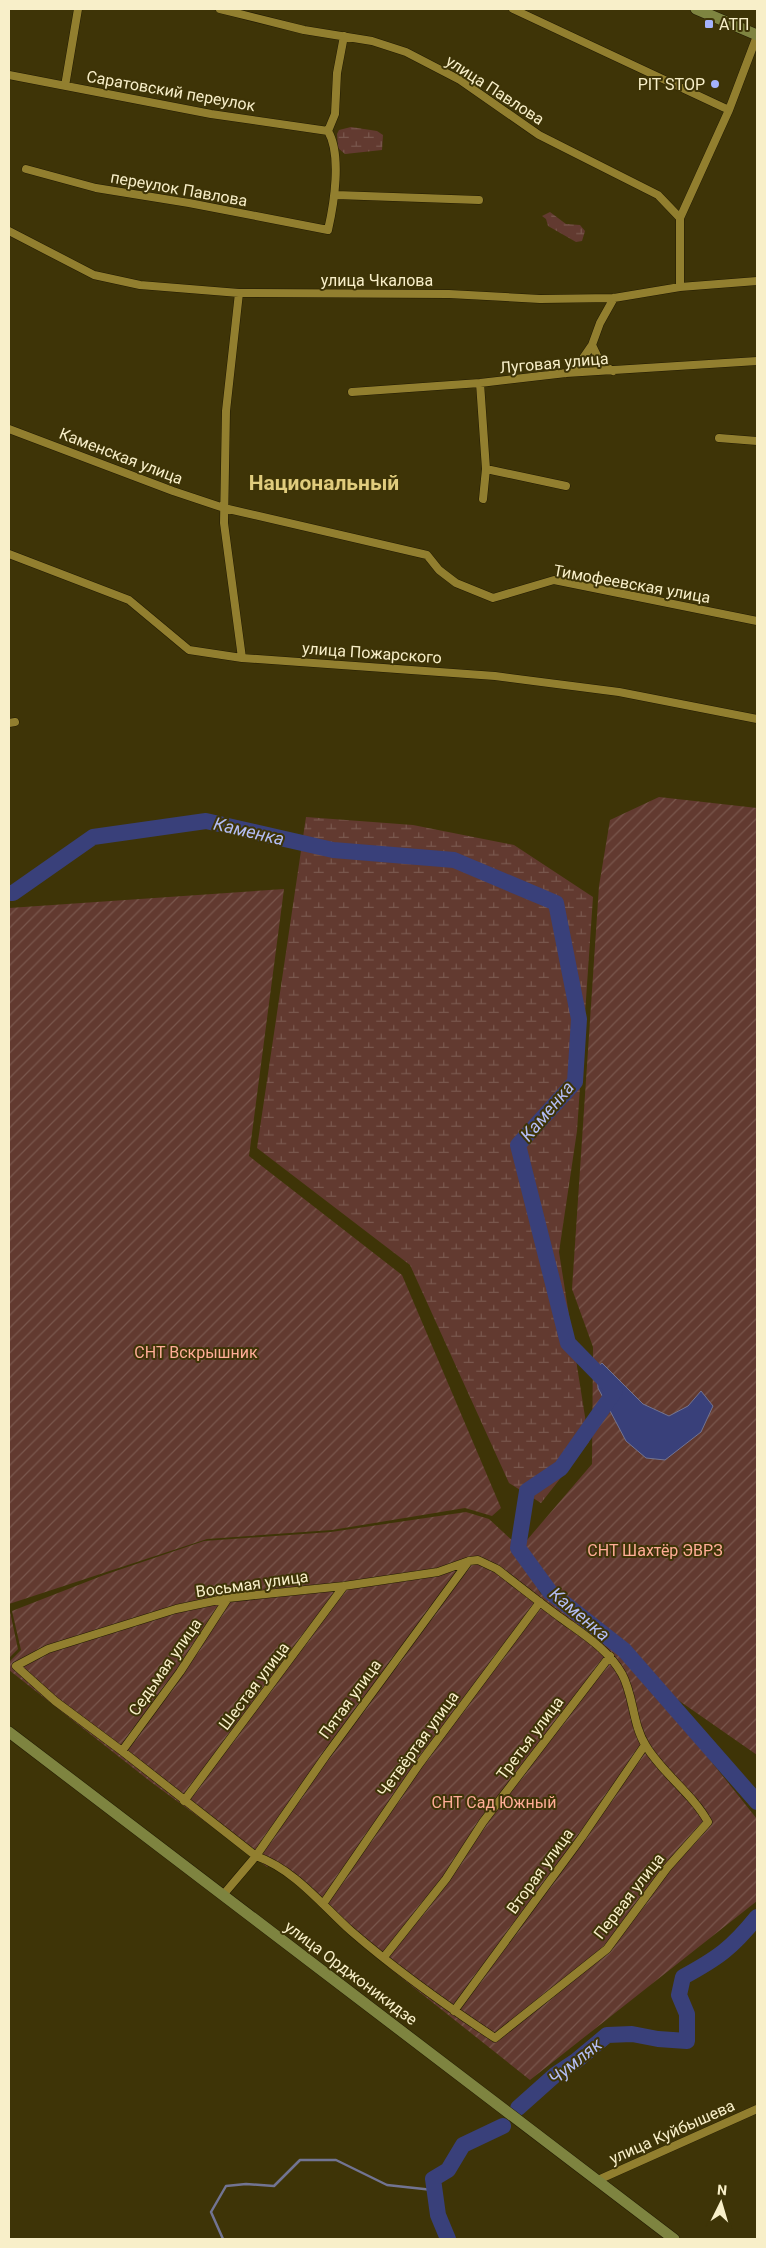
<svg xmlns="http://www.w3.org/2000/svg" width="766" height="2248" font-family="Roboto,sans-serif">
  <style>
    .wetland { fill: url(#wetland-marsh) }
    .garden { fill: url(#garden-furrows) }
    .water { fill: #39407a; stroke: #727492 }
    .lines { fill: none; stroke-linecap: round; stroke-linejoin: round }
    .stream { stroke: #727492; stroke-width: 2.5 }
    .river { stroke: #39407a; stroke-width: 16 }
    .minor-casing { stroke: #221b03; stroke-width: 9 }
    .secondary-casing { stroke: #221b03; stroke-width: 12 }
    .minor { stroke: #927f2f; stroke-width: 8 }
    .secondary { stroke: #7e8440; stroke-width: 11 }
    .poi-dot { fill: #a4b2fc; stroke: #3e3407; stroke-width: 2 }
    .labels { text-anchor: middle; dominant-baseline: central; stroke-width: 4; stroke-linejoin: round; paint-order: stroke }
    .poi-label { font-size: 16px; fill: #f8efc9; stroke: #3e3407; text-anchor: start }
    .street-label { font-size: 16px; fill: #f8efc9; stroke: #3e3407 }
    .park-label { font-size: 16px; fill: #ffad97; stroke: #3e3407 }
    .water-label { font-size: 18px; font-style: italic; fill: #b3bdf3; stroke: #3e3407 }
    .district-label { font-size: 21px; font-weight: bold; fill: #e0cc7d; stroke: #3e3407 }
  </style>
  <defs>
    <pattern id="wetland-marsh" width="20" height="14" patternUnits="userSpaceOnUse" patternTransform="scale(1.25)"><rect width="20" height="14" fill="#623a30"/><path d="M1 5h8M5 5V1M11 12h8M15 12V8" fill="none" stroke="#79574d"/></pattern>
    <pattern id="garden-furrows" width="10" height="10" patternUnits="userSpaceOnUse" patternTransform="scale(1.25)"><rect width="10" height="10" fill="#623a30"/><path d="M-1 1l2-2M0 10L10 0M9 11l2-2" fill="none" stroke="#79574d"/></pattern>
  </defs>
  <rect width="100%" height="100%" fill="#3e3407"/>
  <path class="wetland" d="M351,127l26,4 6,4 -1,15 -37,4 -7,-6 -1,-14 2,-4z
    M550,212l16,12 14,1 5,6 -3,10 -6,1 -28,-16 -2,-7 -4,-3z
    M306,817l107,8 101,20 79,52 -16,234 -18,121 30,190 -48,61 -32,-20 -99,-218 -153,-117z"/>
  <path class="garden" d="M659,797l98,11v947l-79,-55 -136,-108 -21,-45 71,-83 1,-117 -21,-58 27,-403 11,-66z
    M284,889l-35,267 153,119 99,233 -9,8 -27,-8 -133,22 -125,9 -198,65v-696z
    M466,1512l23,7 26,24 25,50 99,78 118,148v82l-227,179 -142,-113 -3,-6 -86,-77 -29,-20 -3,3 -116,-85 -142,-112v-8l12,-12 -9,-39 92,-36 100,-34 127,-9z
    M9,1607l9,42 -9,9z"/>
  <path class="water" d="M602,1363l41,41 26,12 19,-10 13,-15 12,15 -12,26 -36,28 -19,-2 -20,-17 -28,-53 -1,-21z"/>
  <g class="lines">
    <path class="stream" d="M223,2239l-12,-27 15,-26 20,-2 28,2 26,-26h36l51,25 46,5"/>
    <path class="river" d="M9,893h4l80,-56 113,-16 127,29 121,10 102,43 23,116 -4,63 -57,63 50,198 47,48 -54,77 -34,23 -9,57 32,44 74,58 133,152
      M518,2108l37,-33 21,-14 31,-26 25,-1 26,5 29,2v-27l-8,-19 4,-18c35,-19 49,-29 74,-60
      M448,2239l-10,-24 -5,-36 15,-9 15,-25 40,-19"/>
    <g class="minor-casing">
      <path id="minor" d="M220,9l84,21 68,11 34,11 54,28 79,55 119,60 22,23
        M513,9l216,101
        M9,75l202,39 117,17
        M65,86l13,-77
        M26,169l70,19 93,15 139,27c6,-26 14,-75 0,-99l7,-17 2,-41 7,-37
        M336,195l143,5
        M9,231l85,44 46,10 99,8 210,1 91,5 74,-1 66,-11 77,-6
        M680,287v-69l49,-108 28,-74
        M239,293l-13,118 -2,112 18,135
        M592,345l9,19 12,7
        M566,373l15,-12 11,-16 8,-22 14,-25
        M480,383l6,86 80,17
        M352,392l128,-9 86,-10 191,-12
        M9,429l164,62 51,17 203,47 12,15 17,13 37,15 61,-18 203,41
        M719,438l38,3
        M483,499l3,-30
        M9,554l120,46 60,50 53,8 253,18 124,16 138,27
        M9,723l6,-1
        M478,1560l19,9c21,16 42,33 64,49 22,16 47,31 61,56 12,22 10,50 24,72 17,28 46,47 62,76l-41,46 -60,81 -112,89c-50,-33 -99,-68 -144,-107 -30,-27 -56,-61 -95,-75l-134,-105 -67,-50 -39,-35 32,-17 128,-40 52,-11 116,-12 94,-14 31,-11z
        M122,1751l58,-79 48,-74
        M184,1801l160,-215
        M223,1895l33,-39 69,-99 144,-196
        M323,1904l97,-141 120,-161
        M384,1957l62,-78 37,-57 127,-166
        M454,2011l128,-174 63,-92
        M598,2180l159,-71"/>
    </g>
    <g class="secondary-casing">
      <path id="secondary" d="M696,9l61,26
        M9,1732l665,507"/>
    </g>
    <use href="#minor" class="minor"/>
    <use href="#secondary" class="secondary"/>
  </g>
  <g class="poi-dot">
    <rect x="704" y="19" width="10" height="10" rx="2.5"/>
    <circle cx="715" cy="84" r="5"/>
  </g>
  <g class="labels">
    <g class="poi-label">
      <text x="719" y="24">АТП</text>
      <text x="705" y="84" text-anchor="end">PIT STOP</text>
    </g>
    <g class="street-label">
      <text transform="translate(495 90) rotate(33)">улица Павлова</text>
      <text transform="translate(171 91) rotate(10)">Саратовский переулок</text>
      <text transform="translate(179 189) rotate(10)">переулок Павлова</text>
      <text x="377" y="280">улица Чкалова</text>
      <text transform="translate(554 363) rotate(-5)">Луговая улица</text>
      <text transform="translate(121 456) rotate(21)">Каменская улица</text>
      <text transform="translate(632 584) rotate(10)">Тимофеевская улица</text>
      <text transform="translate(372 653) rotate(4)">улица Пожарского</text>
      <text transform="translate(252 1584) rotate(-8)">Восьмая улица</text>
      <text transform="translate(165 1667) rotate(-55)">Седьмая улица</text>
      <text transform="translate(254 1686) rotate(-53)">Шестая улица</text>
      <text transform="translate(350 1699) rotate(-54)">Пятая улица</text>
      <text transform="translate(530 1738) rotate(-53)">Третья улица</text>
      <text transform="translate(418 1744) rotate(-54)">Четвёртая улица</text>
      <text transform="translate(540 1871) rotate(-54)">Вторая улица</text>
      <text transform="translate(629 1896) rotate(-52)">Первая улица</text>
      <text transform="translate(351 1973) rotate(37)">улица Орджоникидзе</text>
      <text transform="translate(672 2132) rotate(-24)">улица Куйбышева</text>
    </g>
    <g class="park-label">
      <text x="196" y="1352">СНТ Вскрышник</text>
      <text x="655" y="1550">СНТ Шахтёр ЭВРЗ</text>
      <text x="494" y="1802">СНТ Сад Южный</text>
    </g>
    <g class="water-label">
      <text transform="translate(249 831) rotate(13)">Каменка</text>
      <text transform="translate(547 1111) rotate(-50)">Каменка</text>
      <text transform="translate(580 1614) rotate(40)">Каменка</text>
      <text transform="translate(575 2061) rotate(-39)">Чумляк</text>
    </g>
    <g class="district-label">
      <text x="324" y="483">Национальный</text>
    </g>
  </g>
  <rect width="766" height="2248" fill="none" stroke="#f8efc9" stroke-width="20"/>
  <g transform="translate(721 2203) rotate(5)" stroke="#3e3407" stroke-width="4" paint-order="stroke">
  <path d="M0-4L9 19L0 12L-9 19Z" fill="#f8efc9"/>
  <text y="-8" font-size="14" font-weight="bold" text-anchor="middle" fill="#f8efc9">N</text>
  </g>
</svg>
